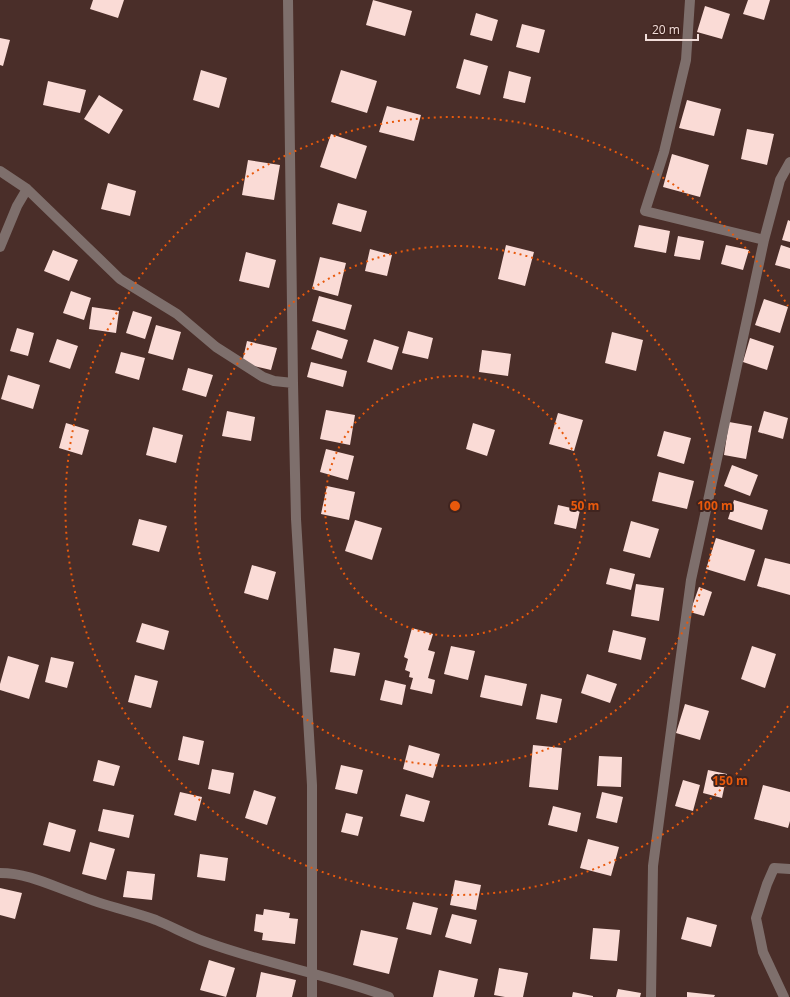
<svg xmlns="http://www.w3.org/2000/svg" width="790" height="997" font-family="'Open Sans',sans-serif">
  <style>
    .building { fill: #fadbd6 }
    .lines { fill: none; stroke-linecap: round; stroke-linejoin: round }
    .minor { stroke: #7e6f6c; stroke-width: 10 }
    .ring { fill: none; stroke: #e8590c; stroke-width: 2; stroke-dasharray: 2 4 }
    .centre { fill: #e8590c; stroke: #40241f; stroke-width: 2 }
    .ring-label { font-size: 12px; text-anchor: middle; font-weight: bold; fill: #e8590c; stroke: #40241f; stroke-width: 4; stroke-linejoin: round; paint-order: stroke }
  </style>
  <rect width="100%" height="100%" fill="#4a2e29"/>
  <path class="building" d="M93,0h31l-6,18 -28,-9z
    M373,0l39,11 -7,25 -39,-11z
    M748,0h22l-6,20 -21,-6z
    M705,6l25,8 -8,25 -25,-7z
    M476,13l22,7 -6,21 -22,-6z
    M522,24l23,6 -6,23 -23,-6z
    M0,38l10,2 -7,26 -3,-1z
    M464,59l24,7 -8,29 -24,-7z
    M201,70l26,8 -8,30 -26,-8z
    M341,70l36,11 -10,32 -36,-11z
    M509,71l22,6 -6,26 -22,-5z
    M48,81l38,9 -6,23 -37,-8z
    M99,95l24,15 -14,24 -25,-15z
    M687,100l34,9 -7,27 -35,-8z
    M387,106l34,9 -7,26 -35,-9z
    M747,129l27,5 -7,31 -26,-6z
    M331,134l36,12 -11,33 -36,-12z
    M672,154l37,11 -9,32 -37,-10z
    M248,160l32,5 -6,35 -32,-5z
    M108,183l28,8 -6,25 -29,-7z
    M338,203l29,8 -6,21 -29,-8z
    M788,220l2,1v21l-8,-2z
    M639,225l31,6 -4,22 -32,-6z
    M678,236l26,5 -4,19 -26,-4z
    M506,245l28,7 -9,34 -27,-7z
    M726,245l23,5 -6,20 -22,-6z
    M781,245l9,3v21l-15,-4z
    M370,249l22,6 -5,21 -22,-5z
    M53,250l25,10 -9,21 -25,-10z
    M246,252l30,8 -7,28 -30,-7z
    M320,257l26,6 -8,33 -26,-7z
    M71,291l20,7 -7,22 -21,-7z
    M319,296l33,9 -7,25 -33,-9z
    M764,299l24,8 -8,26 -25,-8z
    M92,307l27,4 -3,22 -27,-4z
    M133,311l19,6 -7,22 -19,-6z
    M156,325l25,7 -8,28 -25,-7z
    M17,328l17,5 -6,23 -18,-5z
    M317,330l31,10 -6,19 -31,-10z
    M408,331l25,7 -5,21 -26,-6z
    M612,332l31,8 -7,31 -31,-8z
    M750,338l24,8 -7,24 -24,-8z
    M57,339l21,7 -8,23 -21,-7z
    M374,339l25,8 -7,23 -25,-8z
    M247,341l30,7 -6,22 -29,-7z
    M482,350l29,4 -3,22 -29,-4z
    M121,352l24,6 -6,22 -24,-7z
    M311,362l36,9 -4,16 -36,-10z
    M188,368l25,7 -7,22 -24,-7z
    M8,375l32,10 -7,24 -32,-10z
    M326,410l29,5 -5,30 -30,-6z
    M227,411l28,6 -4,24 -29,-5z
    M764,411l24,7 -5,21 -25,-7z
    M558,413l25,7 -9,31 -25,-7z
    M729,422l23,4 -6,33 -22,-4z
    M66,423l23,7 -7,25 -23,-7z
    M473,423l22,7 -8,26 -21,-7z
    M153,427l30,8 -7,28 -30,-8z
    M664,431l27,7 -7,26 -27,-8z
    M326,449l28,7 -6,24 -28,-8z
    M732,465l26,10 -8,21 -26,-10z
    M659,472l35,9 -7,28 -35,-8z
    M327,486l28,6 -6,28 -28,-6z
    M734,500l34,10 -6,20 -34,-11z
    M558,505l22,5 -4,19 -22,-5z
    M139,519l28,7 -8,26 -27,-7z
    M355,520l27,8 -10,32 -27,-9z
    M631,521l28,8 -9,29 -27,-7z
    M716,538l39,12 -10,31 -39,-12z
    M765,558l25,6v31l-33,-9z
    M252,565l24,7 -8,28 -24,-7z
    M610,568l25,6 -4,16 -25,-6z
    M636,584l28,4 -5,33 -28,-5z
    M699,587l13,5 -8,24 -14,-4z
    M142,623l27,8 -5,19 -28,-8z
    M412,628l21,6 -5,16 7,2 -7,26 7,2 -3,14 -22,-5 3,-11 -4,-1 1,-5 -5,-2 3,-11 -4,-2z
    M613,630l33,8 -5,22 -33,-8z
    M451,646l24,5 -7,29 -24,-6z
    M752,646l24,8 -11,34 -24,-9z
    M334,648l26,5 -5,23 -25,-4z
    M8,656l31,9 -10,34 -29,-9v-6z
    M51,657l23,5 -7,26 -22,-6z
    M587,674l30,10 -7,19 -29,-10z
    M135,675l23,6 -7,27 -23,-6z
    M485,675l42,9 -5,22 -42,-9z
    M385,680l21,5 -4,20 -22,-5z
    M541,694l21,5 -5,24 -21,-4z
    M685,704l24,7 -9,29 -24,-7z
    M183,736l21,5 -5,24 -21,-5z
    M409,745l31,9 -7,24 -30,-9z
    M533,745l29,3 -4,42 -29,-3z
    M599,756l23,1 -1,30 -24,-1z
    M98,760l22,6 -6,20 -21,-5z
    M341,765l22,5 -6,24 -22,-5z
    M212,769l22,4 -4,21 -22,-5z
    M708,770l19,4 -5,24 -19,-5z
    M683,780l17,5 -7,26 -18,-5z
    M763,785l27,7v29l-2,7 -34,-9z
    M254,790l22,7 -9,28 -22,-7z
    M180,792l22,5 -6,24 -22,-6z
    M602,792l21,5 -6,26 -21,-5z
    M406,794l24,7 -6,21 -24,-6z
    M553,806l28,7 -4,19 -29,-7z
    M103,809l31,6 -5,23 -31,-7z
    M346,813l17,4 -5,19 -17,-4z
    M49,822l27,8 -6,22 -27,-7z
    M588,839l31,8 -8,29 -31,-8z
    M90,842l25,7 -9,31 -24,-6z
    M200,854l28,4 -3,23 -28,-4z
    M127,871l28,3 -3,26 -29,-3z
    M455,880l26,5 -5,25 -26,-5z
    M0,888l22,5 -7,26 -15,-4z
    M413,902l25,6 -7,27 -25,-6z
    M264,909l26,4 -1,5 9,1 -3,25 -33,-4 1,-7 -9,-2 2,-17 7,1z
    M452,914l25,6 -6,24 -26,-7z
    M687,917l30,8 -6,22 -30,-8z
    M593,928l27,2 -3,31 -27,-2z
    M361,930l37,8 -9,36 -36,-9z
    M209,960l26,8 -9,29 -26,-7z
    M499,968l29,5 -5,24h-18l-11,-2z
    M439,970l39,9 -4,18h-41z
    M261,972l35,8 -4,17h-36z
    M618,989l23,4 -1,4h-24z
    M573,992l20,4v1h-21z
    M687,992l28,3 -1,2h-27z"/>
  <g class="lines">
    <path class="minor" d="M288,0l5,383 3,136 16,266v212
      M0,171l27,18 93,90 57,35 39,33 47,30 11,4 19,2
      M764,240l16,-60 10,-18
      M0,247l17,-41 10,-17
      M0,873c29,0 54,14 81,23 24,10 50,15 75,24 17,7 33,16 50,22 60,22 124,33 183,55
      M651,997l2,-131 38,-286 73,-340 -119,-29 19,-59 22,-92 4,-60
      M784,997l-21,-45 -7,-34 11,-34 7,-16 16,1"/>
  </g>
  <g class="ring">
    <circle cx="455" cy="506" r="130"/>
    <circle cx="455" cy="506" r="260"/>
    <path d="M788 706A389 389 0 1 1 788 306"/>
  </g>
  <circle cx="455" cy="506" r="6" class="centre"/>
  <g class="ring-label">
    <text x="585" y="510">50 m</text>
    <text x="715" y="510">100 m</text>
    <text x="730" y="785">150 m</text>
  </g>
  <path d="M646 34v6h52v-6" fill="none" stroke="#f2deda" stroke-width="2"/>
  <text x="652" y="34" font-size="12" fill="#f2deda" stroke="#40241f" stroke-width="3" paint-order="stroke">20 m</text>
</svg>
